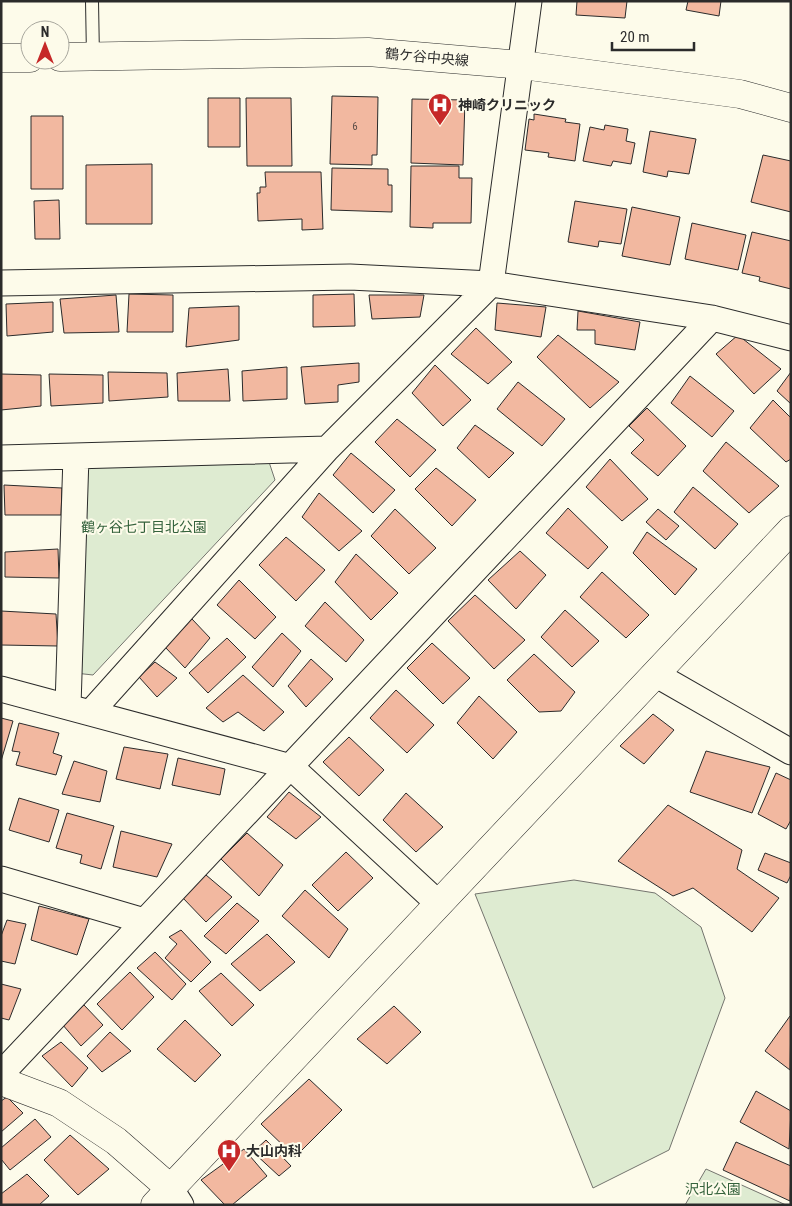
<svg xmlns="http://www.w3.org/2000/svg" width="792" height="1206" font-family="'Roboto Condensed','Noto Sans JP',sans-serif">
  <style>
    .green { fill: #deebd1; stroke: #74746e }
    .building { fill: #f2b8a0; stroke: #2b2b2b }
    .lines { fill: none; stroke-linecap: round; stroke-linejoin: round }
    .lane-casing { stroke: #2b2b2b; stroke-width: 14 }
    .street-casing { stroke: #2b2b2b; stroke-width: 27 }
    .secondary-casing { stroke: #2b2b2b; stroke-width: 29 }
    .lane { stroke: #fdfbea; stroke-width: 12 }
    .street { stroke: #fdfbea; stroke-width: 25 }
    .secondary { stroke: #fdfbea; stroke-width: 28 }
    .labels { text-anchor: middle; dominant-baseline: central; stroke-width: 4; stroke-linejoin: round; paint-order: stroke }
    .number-label { font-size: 11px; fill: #5d4e48 }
    .street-label { font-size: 14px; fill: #2b2b2b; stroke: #fdfbea }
    .poi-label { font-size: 14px; font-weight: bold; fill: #2b2b2b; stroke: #fdfbea; text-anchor: start }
    .park-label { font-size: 14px; fill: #34623c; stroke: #fdfbea }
  </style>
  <rect width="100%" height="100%" fill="#fdfbea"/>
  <path class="green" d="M268,459l7,21 -182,195 -18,-2 9,-208z
    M574,880l81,13 46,34 24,71 -56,152 -76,38 -118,-294z
    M706,1169l80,36h-101z"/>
  <path class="building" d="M577,1h50l-2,17 -49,-3z
    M688,1h33l-2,15 -33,-6z
    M332,96l46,1 -1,58h-5v10l-42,-1z
    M208,98h32v49h-32z
    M246,98h45l1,68h-45z
    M412,99l53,1 -2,65 -52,-2z
    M534,114l32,5 -1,3 15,2 -5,37 -27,-4 1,-4 -24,-3 4,-31 5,1z
    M31,116h32v73h-32z
    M605,125l23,4 -2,12 9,2 -4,21 -18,-3 -2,5 -28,-5 7,-34 14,3z
    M650,131l46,8 -7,35 -21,-3 -1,6 -24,-5z
    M763,155l28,6v51l-40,-10z
    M152,164v60h-66v-59z
    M411,166h48v12h13l-1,45h-38v5l-23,-1z
    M332,168l56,1v16h4v27l-61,-2z
    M265,172h56l2,57 -21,1v-11l-44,2 -1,-28h3v-6h6z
    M59,200l1,39h-25l-1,-38z
    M575,201l52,8 -6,35 -22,-3 -1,6 -30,-5z
    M632,207l48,10 -10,48 -48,-9z
    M692,223l54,12 -8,35 -53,-11z
    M752,232l39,9v48l-32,-8 1,-4 -18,-4z
    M129,294l44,1v37h-46z
    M354,294l1,32 -42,1v-32z
    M116,295l3,37 -55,1 -4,-34z
    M369,295h55l-4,22 -48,2z
    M53,302v30l-46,4 -1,-32z
    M497,303l49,4 -5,30 -46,-7z
    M239,306v34l-53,7 3,-39z
    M578,311l62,11 -5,28 -40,-6v-14h-18z
    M476,328l36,34 -24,22 -37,-30z
    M558,335l61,47 -29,26 -53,-51z
    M738,335l43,34 -27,25 -38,-40z
    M359,363v19l-21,3v17l-33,2 -4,-37z
    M435,365l36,35 -28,26 -31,-33z
    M287,367v32l-44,2 -1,-30z
    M228,369l2,32h-52l-1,-28z
    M108,372l59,1 1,24 -59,4z
    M791,372v32l-14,-13z
    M1,374l40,1v31l-40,4z
    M49,374l54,1v28l-52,3z
    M690,376l44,35 -22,26 -41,-34z
    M518,382l47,37 -23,27 -45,-37z
    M773,400l18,18v41l-5,3 -36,-34z
    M647,408l39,38 -28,30 -27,-23 13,-13 -15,-14z
    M397,419l39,31 -26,27 -35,-35z
    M475,425l39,28 -25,25 -32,-30z
    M726,442l53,44 -30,27 -46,-42z
    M351,453l44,37 -22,23 -40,-38z
    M610,459l38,40 -26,22 -36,-34z
    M436,468l40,32 -24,26 -37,-37z
    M4,485l58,3 -1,27h-56z
    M693,487l45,37 -23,25 -41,-37z
    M319,493l43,38 -23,20 -37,-34z
    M568,508l40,39 -20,22 -42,-36z
    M395,509l41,39 -27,26 -38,-38z
    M658,509l21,17 -13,14 -20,-18z
    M647,532l50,37 -22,26 -42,-42z
    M286,537l39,33 -29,31 -37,-36z
    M58,549l1,29 -54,-1v-25z
    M520,551l26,24 -30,34 -28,-29z
    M356,554l42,39 -27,27 -36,-38z
    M602,572l47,43 -23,23 -46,-41z
    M239,580l37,37 -21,22 -38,-34z
    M475,595l50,45 -31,29 -46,-48z
    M325,602l39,38 -18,22 -41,-36z
    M565,610l34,31 -27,26 -31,-30z
    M1,611l55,3 2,32 -57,-1z
    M192,619l18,19 -25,30 -20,-21z
    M282,633l19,18 -28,36 -21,-20z
    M227,638l19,19 -38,36 -19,-20z
    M432,643l38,35 -27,26 -36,-36z
    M534,654l41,38 -14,19 -22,1 -32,-32z
    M311,659l22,20 -27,28 -18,-21z
    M155,662l22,16 -20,19 -18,-20z
    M243,675l41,37 -20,19 -26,-19 -15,10 -17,-14z
    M396,690l38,35 -27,28 -37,-35z
    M479,696l38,36 -24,27 -36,-36z
    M653,714l21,16 -30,34 -24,-18z
    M1,718l12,3 -12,40z
    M19,723l40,10 -6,20 9,3 -6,19 -40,-10 4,-13 -8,-1z
    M349,737l35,33 -25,26 -36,-34z
    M124,747l44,7 -8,35 -44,-10z
    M706,751l64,16 -18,46 -62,-21z
    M178,758l47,11 -5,26 -48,-10z
    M74,761l33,10 -7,31 -38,-8z
    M776,773l15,7v40l-5,9 -28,-15z
    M289,792l32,25 -25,22 -29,-22z
    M406,793l37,34 -27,25 -33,-32z
    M19,798l40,12 -10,32 -40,-12z
    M668,805l74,45 -5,19 42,29 -27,34 -59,-44 -20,8 -55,-35z
    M67,813l47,13 -13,43 -21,-6 2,-8 -26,-7z
    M121,831l51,13 -15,33 -44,-10z
    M247,833l36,32 -24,31 -38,-37z
    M346,852l27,26 -35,33 -26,-26z
    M765,853l26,10v12l-4,8 -29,-13z
    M206,875l26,22 -26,25 -24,-25z
    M305,890l43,39 -19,29 -47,-42z
    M237,903l22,18 -33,33 -22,-18z
    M39,906l50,13 -12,36 -46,-15z
    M7,920l19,4 -11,40 -14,-3v-25z
    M181,930l30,32 -20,20 -26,-24 12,-14 -8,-7z
    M267,934l28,28 -35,29 -29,-27z
    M155,952l31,32 -14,16 -35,-32z
    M130,972l24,25 -32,33 -25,-26z
    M221,973l33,32 -22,21 -33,-35z
    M1,984l20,5 -12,31 -8,-2z
    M84,1005l19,20 -22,21 -19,-22z
    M394,1006l27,26 -34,32 -30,-25z
    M790,1016l1,1 -1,53 -25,-19z
    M185,1020l36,35 -26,27 -38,-33z
    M110,1032l21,19 -29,21 -15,-16z
    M61,1042l27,26 -16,19 -30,-31z
    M309,1079l33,31 -47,47 -34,-33z
    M756,1091l35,20 -2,38 -49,-27z
    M7,1097l16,16 -22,19v-31z
    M35,1119l16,18 -41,33 -9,-11v-11z
    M70,1135l39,34 -31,26 -34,-35z
    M266,1140l25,26 -12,10 -26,-24z
    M736,1142l55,24 -1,35 -67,-31z
    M244,1149l23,27 -35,29h-7l-24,-25z
    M27,1174l22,22 -10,9h-38v-11z"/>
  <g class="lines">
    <g class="lane-casing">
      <path id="lane" d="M92,1l1,56"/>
    </g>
    <g class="street-casing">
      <path id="street" d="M1,283l349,-6 141,7 221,34 79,20
        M1,458l326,-9
        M655,674l136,78
        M1,689l290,78 148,137
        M68,706l8,-250
        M91,712l236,-263 164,-165 38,-283
        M1,879l143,42
        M1,1074l711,-756
        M171,1189l10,16"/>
    </g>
    <g class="secondary-casing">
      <path id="secondary" d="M60,57l308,-5 154,13 218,29 51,14
        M1,58h29
        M1,1081l58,22 57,38 55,48
        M155,1205l636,-675"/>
    </g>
    <use href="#lane" class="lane"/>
    <use href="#street" class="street"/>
    <use href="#secondary" class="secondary"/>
  </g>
  <defs>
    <g id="hospital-pin" transform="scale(1.25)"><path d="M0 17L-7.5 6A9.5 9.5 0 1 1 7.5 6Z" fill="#c62828" stroke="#fdfbea"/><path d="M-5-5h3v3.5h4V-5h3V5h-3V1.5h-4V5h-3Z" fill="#fff"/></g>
  </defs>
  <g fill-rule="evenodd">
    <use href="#hospital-pin" x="440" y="105"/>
    <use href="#hospital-pin" x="229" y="1151"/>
  </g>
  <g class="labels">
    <g class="number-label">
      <text x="355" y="126">6</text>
    </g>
    <g class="street-label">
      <text transform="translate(427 57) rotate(5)">鶴ケ谷中央線</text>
    </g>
    <g class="poi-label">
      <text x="458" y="105">神崎クリニック</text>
      <text x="246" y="1151">大山内科</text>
    </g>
    <g class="park-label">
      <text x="144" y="527">鶴ヶ谷七丁目北公園</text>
      <text x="713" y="1189">沢北公園</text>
    </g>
  </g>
  <rect width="792" height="1206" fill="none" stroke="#2b2b2b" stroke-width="5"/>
  <g transform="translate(45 45)"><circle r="24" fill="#fdfbea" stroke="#a9a89e"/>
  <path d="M0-4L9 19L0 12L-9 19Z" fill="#c62828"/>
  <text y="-8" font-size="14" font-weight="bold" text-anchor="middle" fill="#2b2b2b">N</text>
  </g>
  <path d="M612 42v8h82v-8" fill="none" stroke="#2b2b2b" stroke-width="2.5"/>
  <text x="620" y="42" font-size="15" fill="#2b2b2b" stroke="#fdfbea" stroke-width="4" paint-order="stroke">20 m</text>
</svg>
